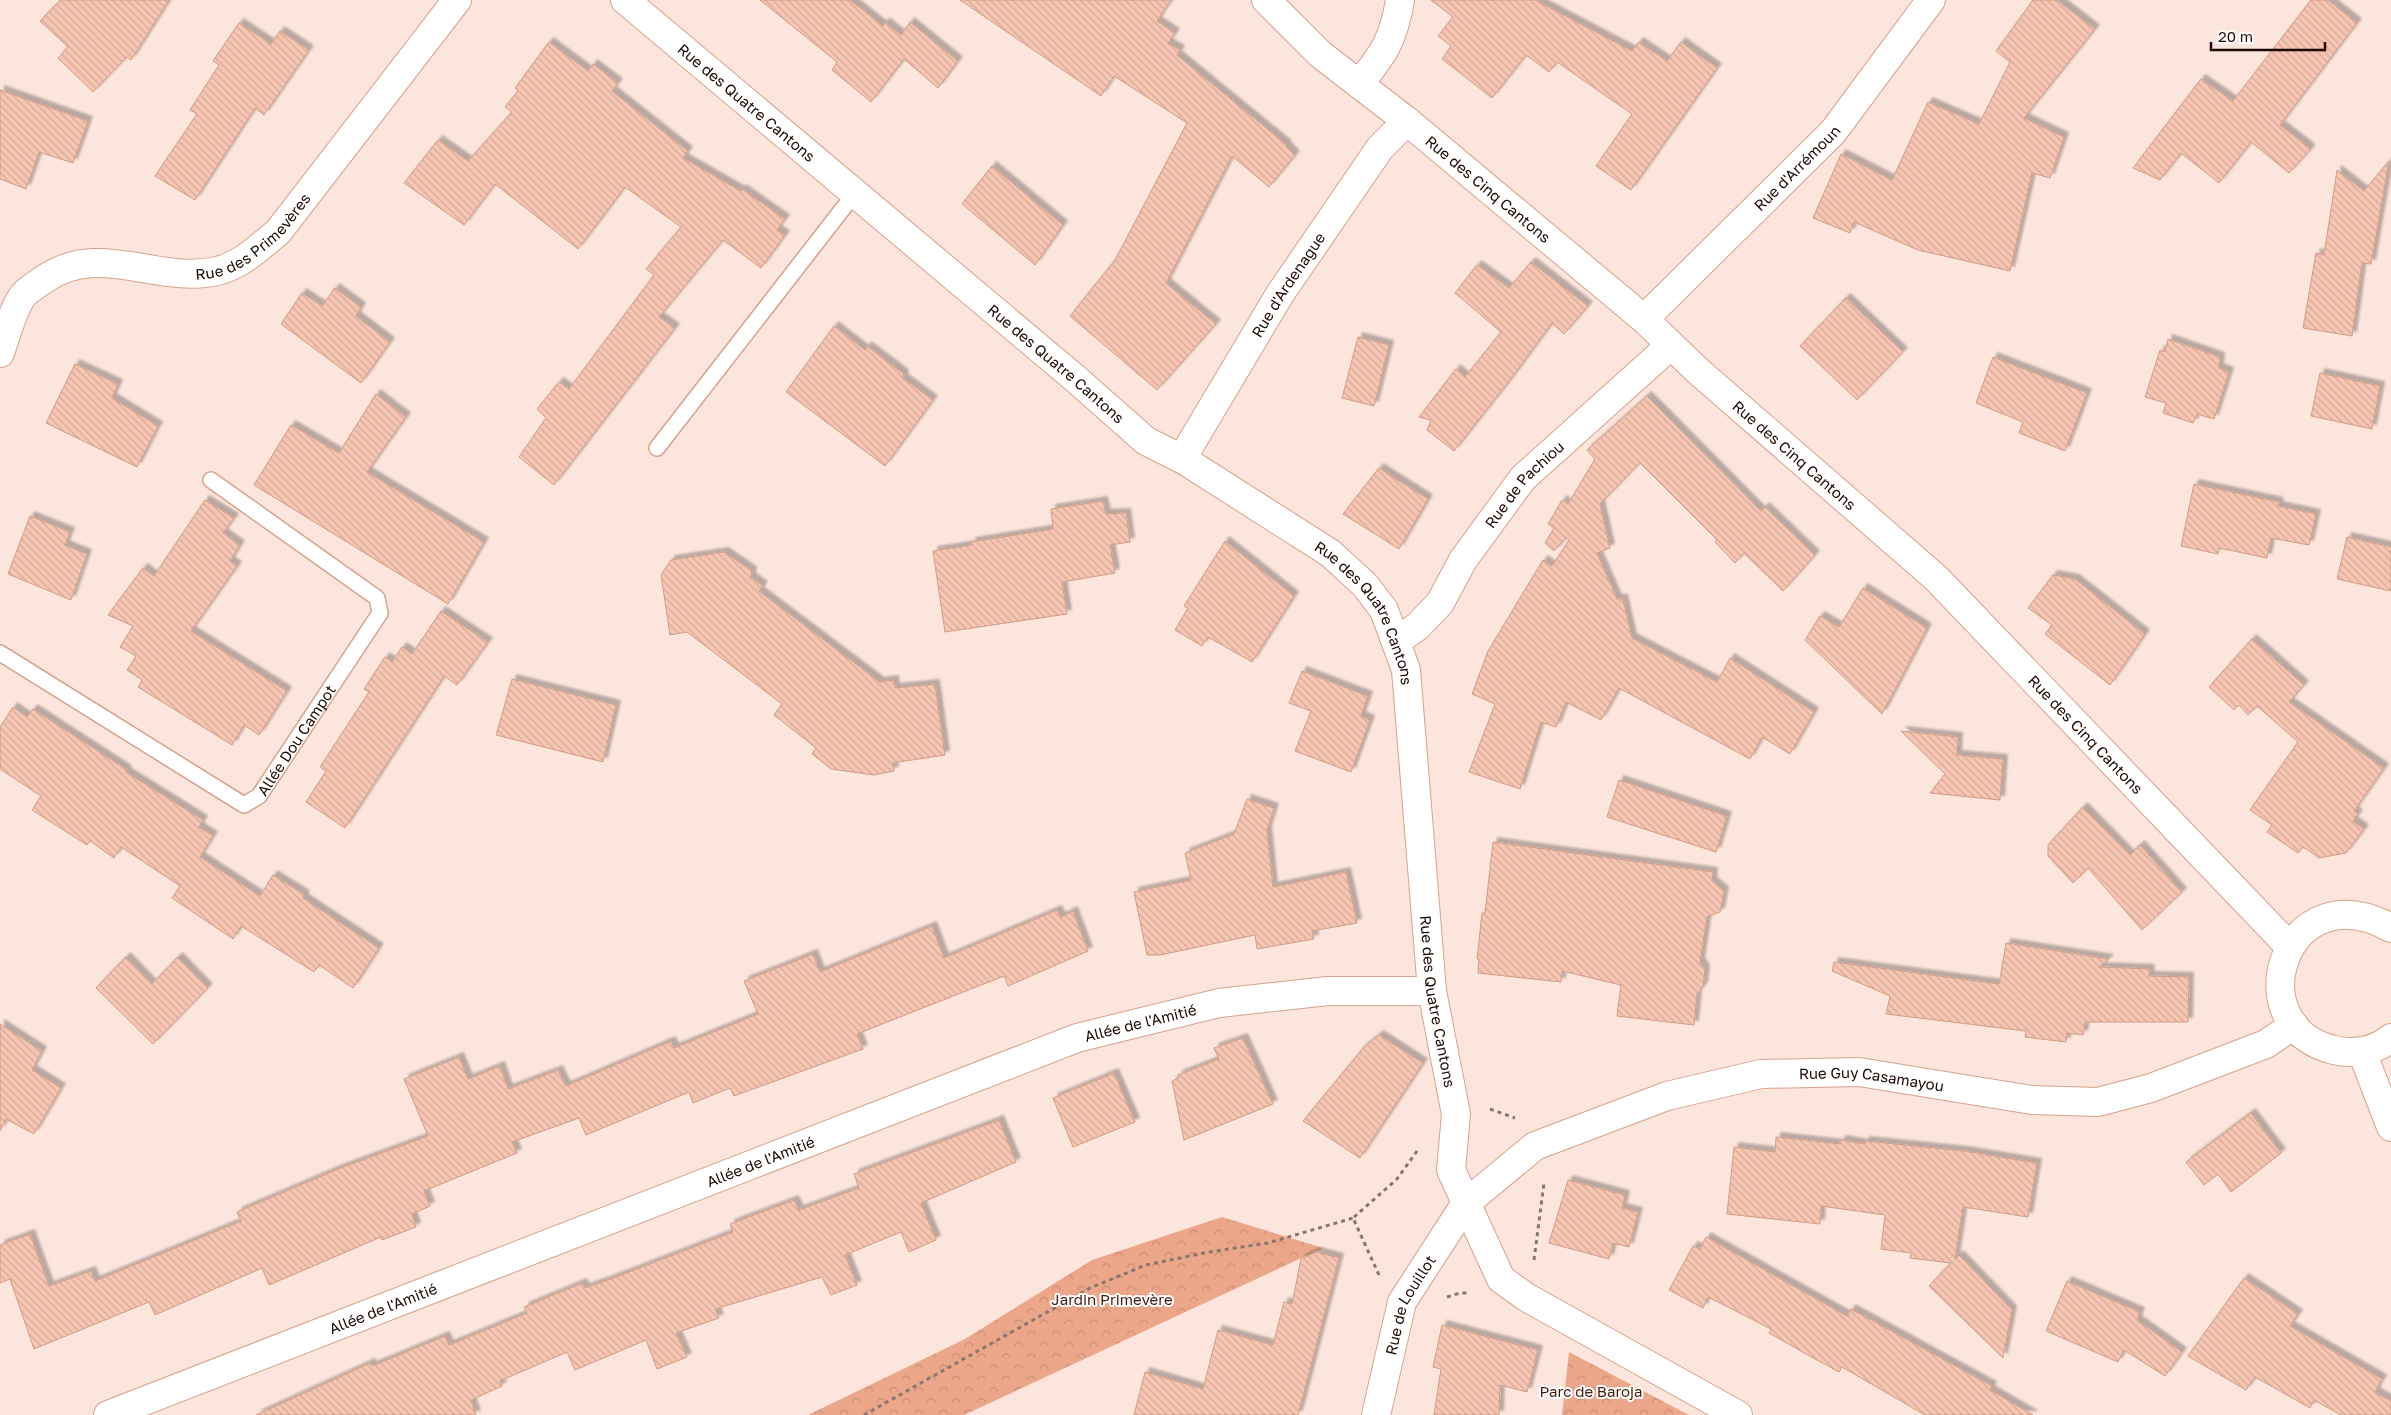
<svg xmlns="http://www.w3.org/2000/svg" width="2391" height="1415" font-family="'Golos Text',sans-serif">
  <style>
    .park { fill: url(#park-crowns) }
    .building { fill: url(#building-back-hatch); stroke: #d09c85; filter: url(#shadow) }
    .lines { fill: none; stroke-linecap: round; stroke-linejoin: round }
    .service-casing { stroke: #d7a28b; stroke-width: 18 }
    .minor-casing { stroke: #d7a28b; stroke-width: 30 }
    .tertiary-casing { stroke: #d7a28b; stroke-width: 30 }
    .path { stroke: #8b766f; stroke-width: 3; stroke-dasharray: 4 4; stroke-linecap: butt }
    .service { stroke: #fff; stroke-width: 15 }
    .minor { stroke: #fff; stroke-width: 28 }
    .tertiary { stroke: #fff; stroke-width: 28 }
    .labels { text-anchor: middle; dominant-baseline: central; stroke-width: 4; stroke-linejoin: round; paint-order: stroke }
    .street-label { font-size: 15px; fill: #1d0a04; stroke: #fff }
    .park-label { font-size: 15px; fill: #471b06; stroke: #fff }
  </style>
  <defs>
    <pattern id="park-crowns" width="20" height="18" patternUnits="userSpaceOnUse" patternTransform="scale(1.25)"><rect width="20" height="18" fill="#eca689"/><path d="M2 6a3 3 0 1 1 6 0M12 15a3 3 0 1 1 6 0" fill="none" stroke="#ca8e75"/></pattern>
    <pattern id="building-back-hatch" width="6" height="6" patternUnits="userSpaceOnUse" patternTransform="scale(1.25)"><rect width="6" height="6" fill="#f7c6b2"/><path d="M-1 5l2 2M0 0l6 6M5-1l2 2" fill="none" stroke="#d3a997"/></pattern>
    <filter id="shadow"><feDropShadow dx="4.5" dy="-4.5" stdDeviation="1" flood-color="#0004"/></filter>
  </defs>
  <rect width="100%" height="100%" fill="#fce5dc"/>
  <path class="park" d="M1222,1217l101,31 -359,167h-156l157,-76 127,-79z
    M1569,1352l120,63h-127z"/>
  <path class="building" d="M61,0h108l-38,60 -4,-3 -34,35 -35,-34 10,-11 -28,-26z
    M760,0h90l33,26 2,-4 16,13 9,-13 48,39 -20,27 -34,-29 -33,43 -39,-32 5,-8z
    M960,0h211l-14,21 18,12 -7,10 12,7 -3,5 110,90 -1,1 9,9 -26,32 -37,-31 -66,127 50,41 -59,66 -87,-74 45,-56 72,-137 -73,-47 -13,20z
    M1431,0h104l97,51 7,-9 28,19 14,-19 36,26 -86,122 -35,-24 36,-52 -75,-52 -8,10 -23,-17 -34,43 -50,-39 9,-13 -13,-10 15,-19z
    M2033,0h24l38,29 -71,89 40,19 -14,41 -18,-5 -22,98 -92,-21 -64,-28 -4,11 -37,-15 28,-64 51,26 36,-78 51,22 31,-62 -14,-11z
    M2311,0h17l29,23 -77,102 31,24 -22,24 -38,-31 -32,41 -38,-30 -21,27 -27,-12 68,-89 32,22z
    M239,23l32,21 9,-13 29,19 -45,65 -9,-7 -60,92 -40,-24 42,-62 -7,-4 29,-45 -6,-4z
    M549,42l39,29 5,-7 25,19 -6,8 76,60 -5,7 58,33 1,-2 43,30 -8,11 8,5 -24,33 -38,-28 -64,77 16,11 -121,157 -35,-28 27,-39 -9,-9 22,-27 10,7 85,-114 -8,-6 35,-42 -56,-40 -47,62 -83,-65 -31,41 -60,-42 34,-43 30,21 44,-49 -7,-5 13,-16 -3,-3z
    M0,90l88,31 -15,42 -34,-11 -13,37 -26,-10z
    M2389,161l-18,103 -9,-1 -10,73 -49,-8 13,-75 8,2 13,-85 27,21z
    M992,166l71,59 -28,40 -73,-61z
    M1531,262l57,44 -24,28 -12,-11 -45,61 -53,67 -27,-21 4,-10 -12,-3 37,-48 9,8 36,-45 -46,-39 22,-28 32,23z
    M335,288l26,19 -5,9 34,26 -29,41 -80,-59 21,-31 20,13z
    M1846,298l57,54 -46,48 -57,-54z
    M834,326l31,24 2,-4 37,28 -1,4 30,22 -48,66 -99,-74z
    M1358,337l31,8 -15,61 -32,-8z
    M2168,339l52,18 -1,11 10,4 -15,47 -17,-5 -4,9 -30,-10 3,-10 -21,-6 15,-47 5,2z
    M1993,357l94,36 -22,58 -46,-18 4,-11 -47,-19z
    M75,364l43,20 -6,14 46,28 -21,41 -91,-44z
    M2320,373l60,13 -8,43 -61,-13z
    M376,394l30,23 -39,55 117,70 -36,62 -194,-119 37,-60 48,28z
    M1647,396l114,115 4,-4 50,48 -32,36 -39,-38 -9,10 -20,-21 2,-2 -77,-77 -40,41 10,44 -13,5 20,46h6l9,39 85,44 13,-24 84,54 -24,42 -28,-17 -12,22 -131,-71 -18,32 -35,-18 -10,25 -15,-5 -21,67 -51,-17 26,-68 -23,-10 16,-43 55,-91 9,6 17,-26 -3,-2 -12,13 -9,-8 9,-15 -6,-4 14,-24 6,4 27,-45 -8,-9z
    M1379,468l49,31 -29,50 -56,-35z
    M2194,484l85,18 -1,4 38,8 -7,31 -38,-7 -4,20 -48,-10 -1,6 -37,-8z
    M205,500l29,18 -11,15 17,12 -10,16 7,5 -46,65 96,60 -28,44 -15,-10 -12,20 -94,-58 4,-7 -15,-10 9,-14 -16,-9 13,-21 -25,-11 35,-47 11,8z
    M1103,501l3,13 20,-1 4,29 -20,3 5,28 -53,9 5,32 -122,18 -12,-81 39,-6 -1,-3 82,-13 -2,-20z
    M30,516l40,16 -5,13 22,9 -16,46 -63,-26z
    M2347,537l44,10v44l-54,-12z
    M1225,541l69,55 -42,66 -44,-25 -6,9 -27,-16 13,-22 -4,-2z
    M724,552l28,19 -1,6 12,9 -4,5 121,91 14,-2 1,8 40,-4 10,71 -53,8 2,8 -20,4 -43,-6 -19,-15 4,-6 -42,-33 8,-11 -95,-72 -17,3 -9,-60 10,-15z
    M2053,575l22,4 70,55 -35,51 -65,-51 7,-9 -24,-17z
    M1863,588l64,40 -45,86 -77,-74 15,-24 19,11z
    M441,611l47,31 -31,43 -13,-9 -99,152 -39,-26 20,-31 -6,-4 49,-75 -5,-3 21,-32 7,5 10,-15 10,7z
    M2252,639l52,46 -15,17 95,66 -30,43 4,3 -5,7 11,8 -18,24 -27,5 -16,-11 -5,6 -31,-21 5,-7 -22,-15 48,-68 -41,-36 -9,9 -9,-10 -5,5 -25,-23z
    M1302,671l66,25 -7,20 9,4 -19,52 -56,-21 16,-40 -22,-8z
    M512,679l104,26 -13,57 -107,-27z
    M13,707l14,10 6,-8 94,61 -1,2 77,48 -4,7 14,9 -13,21 60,39 13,-21 32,20 -2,3 76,50 -26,40 -34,-23 -5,7 -73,-46 -8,13 -61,-41 8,-12 -59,-39 -7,11 -24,-17 -3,4 -55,-35 9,-14 -41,-27v-42z
    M1901,731l57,6 -1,18 46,4 -3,41 -70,-7 15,-19z
    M1619,780l108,36 -11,36 -109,-35z
    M1247,799l27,9 -7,22 6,57 73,-15 11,51 -45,8 2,8 -57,10 -2,-14 -95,20h-13l-13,-63 57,-12 -6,-27 49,-19z
    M2083,807l47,48 10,-10 42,47 -40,38 -54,-62 -15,15 -25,-27v-11z
    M1493,842l220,30 -1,9 12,10 -4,21 -13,5 -7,45 5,7 -2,17 -6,8 -3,31 -77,-9 4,-31 -59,-14 -1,11 -83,-9 1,-14h-2l5,-46h3z
    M1057,910l4,7 12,-6 15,40 -80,35 -4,-10 -147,58 6,15 -129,47 -4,-8 -37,15 -4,-11 -103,43 -7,-17 -67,24 5,11 -93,38 6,15 -18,8 4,13 -34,13 -1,-3 -112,48 -7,-17 -107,47 -6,-13 -115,47 -24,-70 -10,4v-38l30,-11 19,52 42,-15 4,10 146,-60 -4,-9 101,-43 90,-33 -24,-57 55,-22 9,22 32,-13 8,23 50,-19 8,16 105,-45 3,7 84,-34 -14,-33 69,-27 7,18 112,-46 12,32z
    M2006,943l103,16 -10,8 51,2 -1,7 40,1 -1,45h-103l-2,13 -16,-2 -1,9 -41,-5 1,-6 -140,-17 4,-18 -58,-25 2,-9 165,22z
    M126,957l26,27 26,-27 30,31 -55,56 -57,-56z
    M0,1024l42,27 -10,19 29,18 -27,46 -28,-15 -6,12z
    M1379,1035l44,28 -63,95 -57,-37 61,-74z
    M1243,1038l30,66 -89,36 -12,-59 7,-3 -1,-3 41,-16 -5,-11z
    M1114,1073l21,49 -62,25 -20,-49z
    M2251,1113l30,40 -50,39 -13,-18 -14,11 -18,-23z
    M999,1120l17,42 -95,41 15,37 -27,12 -8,-20 -56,23 12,30 -26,10 -9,-18 -107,32 4,9 -43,15 11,24 -30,12 -11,-29 -71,30 -8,-18 -67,29 2,5 -31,14 5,15h-220l114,-52 2,3 73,-30 4,9 78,-32 -3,-6 58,-24 3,5 23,-8 125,-48 -3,-8 64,-24 5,10 60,-22 -5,-14z
    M1776,1137l64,7 1,-4 24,4v-3l99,10 73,12 -9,54 -65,-10 -8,52 4,-4 53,55 -9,48 -74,-72 22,-23 -41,-5 1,-5 -30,-4 4,-34 -64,-9 -1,18 -93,-10 7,-67 41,5z
    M1568,1180l57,15 -3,13 16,4 -9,35 -16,-4 -4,16 -60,-16z
    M1706,1237l141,79 4,-7 141,77 -2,4 43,25h-108l-83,-48 -3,5 -33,-18 -37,-21 2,-4 -63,-32 -5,11 -34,-18 24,-44 7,3z
    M1316,1252l23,6 -41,157h-164l11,-43 58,17 15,-59 55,15 11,-43 8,2 9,-45z
    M2244,1278l54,36 -8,12 92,53 -7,13 16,9v14h-50l-27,-15 -4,8 -55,-31 -9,13 -58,-34z
    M2067,1281l73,31 -3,8 45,32 -17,24 -41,-26 -6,12 -72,-31z
    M1442,1325l96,25 -11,42 -27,-7 -1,30h-65l7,-46 -8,-2z"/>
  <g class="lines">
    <g class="service-casing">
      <g id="service">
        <path d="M657,448l198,-255"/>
        <path id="s1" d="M0,653l244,152 15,-9 121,-183 -3,-15 -166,-118"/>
      </g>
    </g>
    <g class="minor-casing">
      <g id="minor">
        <path id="s2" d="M625,0l452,380 69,61 38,19 146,93 35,32 19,25 22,60 26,321 24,123 -5,56 50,109 25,18 212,118"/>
        <path d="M1359,84c25,-30 35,-46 41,-84"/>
        <path id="s3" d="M1644,319l189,-187 98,-132"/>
        <path id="s4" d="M0,353c6,-17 11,-38 20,-53 4,-8 16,-15 23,-20 57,-40 114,5 174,-9 25,-6 42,-24 61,-39l179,-232"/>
        <path id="s5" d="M1184,460l6,-15 90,-151 100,-146 27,-27"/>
        <path id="s6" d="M1397,641l21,-15 22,-23 23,-43 60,-82 148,-133"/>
        <path id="s7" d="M108,1415l969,-377 142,-35 109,-12h104"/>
        <path id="s8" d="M1376,1415l26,-113 64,-99 69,-57 132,-50 94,-22 98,-2 173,28 66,2 53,-14 115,-44 28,-19"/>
      </g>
    </g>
    <g class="tertiary-casing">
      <g id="tertiary">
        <path id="s9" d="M1266,0l54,54 87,67 237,198 54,52 238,207 354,369"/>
        <path d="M2391,928c-107,-59 -156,99 -57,122 20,5 41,1 57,-12"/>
        <path d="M2362,1052l29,75"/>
      </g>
    </g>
    <path class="path" d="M1490,1109l25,9
      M1534,1260l10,-77
      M1379,1275l-26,-57 44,-39 20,-28
      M1447,1297l13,-4h10
      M864,1415l226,-127 56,-23 63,-13 59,-9 85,-25"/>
    <use href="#service" class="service"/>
    <use href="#minor" class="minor"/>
    <use href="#tertiary" class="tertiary"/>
  </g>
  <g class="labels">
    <g class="street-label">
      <text stroke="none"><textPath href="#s2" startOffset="159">Rue des Quatre Cantons</textPath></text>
      <text stroke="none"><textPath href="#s3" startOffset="215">Rue d'Arrémoun</textPath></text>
      <text stroke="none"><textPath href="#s9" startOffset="292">Rue des Cinq Cantons</textPath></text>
      <text stroke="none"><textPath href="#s4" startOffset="315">Rue des Primevères</textPath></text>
      <text stroke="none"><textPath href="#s5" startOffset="204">Rue d'Ardenague</textPath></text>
      <text stroke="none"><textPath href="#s2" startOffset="564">Rue des Quatre Cantons</textPath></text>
      <text stroke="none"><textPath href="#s9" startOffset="698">Rue des Cinq Cantons</textPath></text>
      <text stroke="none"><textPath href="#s6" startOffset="204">Rue de Pachiou</textPath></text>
      <text stroke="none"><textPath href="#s2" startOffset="969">Rue des Quatre Cantons</textPath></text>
      <text stroke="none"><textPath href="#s9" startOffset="1102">Rue des Cinq Cantons</textPath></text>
      <text stroke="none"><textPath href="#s1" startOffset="372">Allée Dou Campot</textPath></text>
      <text stroke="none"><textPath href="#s2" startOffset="1374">Rue des Quatre Cantons</textPath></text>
      <text stroke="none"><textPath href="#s7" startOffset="1105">Allée de l'Amitié</textPath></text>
      <text stroke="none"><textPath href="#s8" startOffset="672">Rue Guy Casamayou</textPath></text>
      <text stroke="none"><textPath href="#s7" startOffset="700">Allée de l'Amitié</textPath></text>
      <text stroke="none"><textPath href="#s8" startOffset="116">Rue de Louillot</textPath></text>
      <text stroke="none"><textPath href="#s7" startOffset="295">Allée de l'Amitié</textPath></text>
    </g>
    <g class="park-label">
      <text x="1112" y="1299">Jardin Primevère</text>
      <text x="1591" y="1391">Parc de Baroja</text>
    </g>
  </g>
  <path d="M2211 42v8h114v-8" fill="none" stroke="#1d0a04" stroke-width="2.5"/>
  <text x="2218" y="42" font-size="15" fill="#1d0a04" stroke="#ffffff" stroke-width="4" paint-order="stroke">20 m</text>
</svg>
